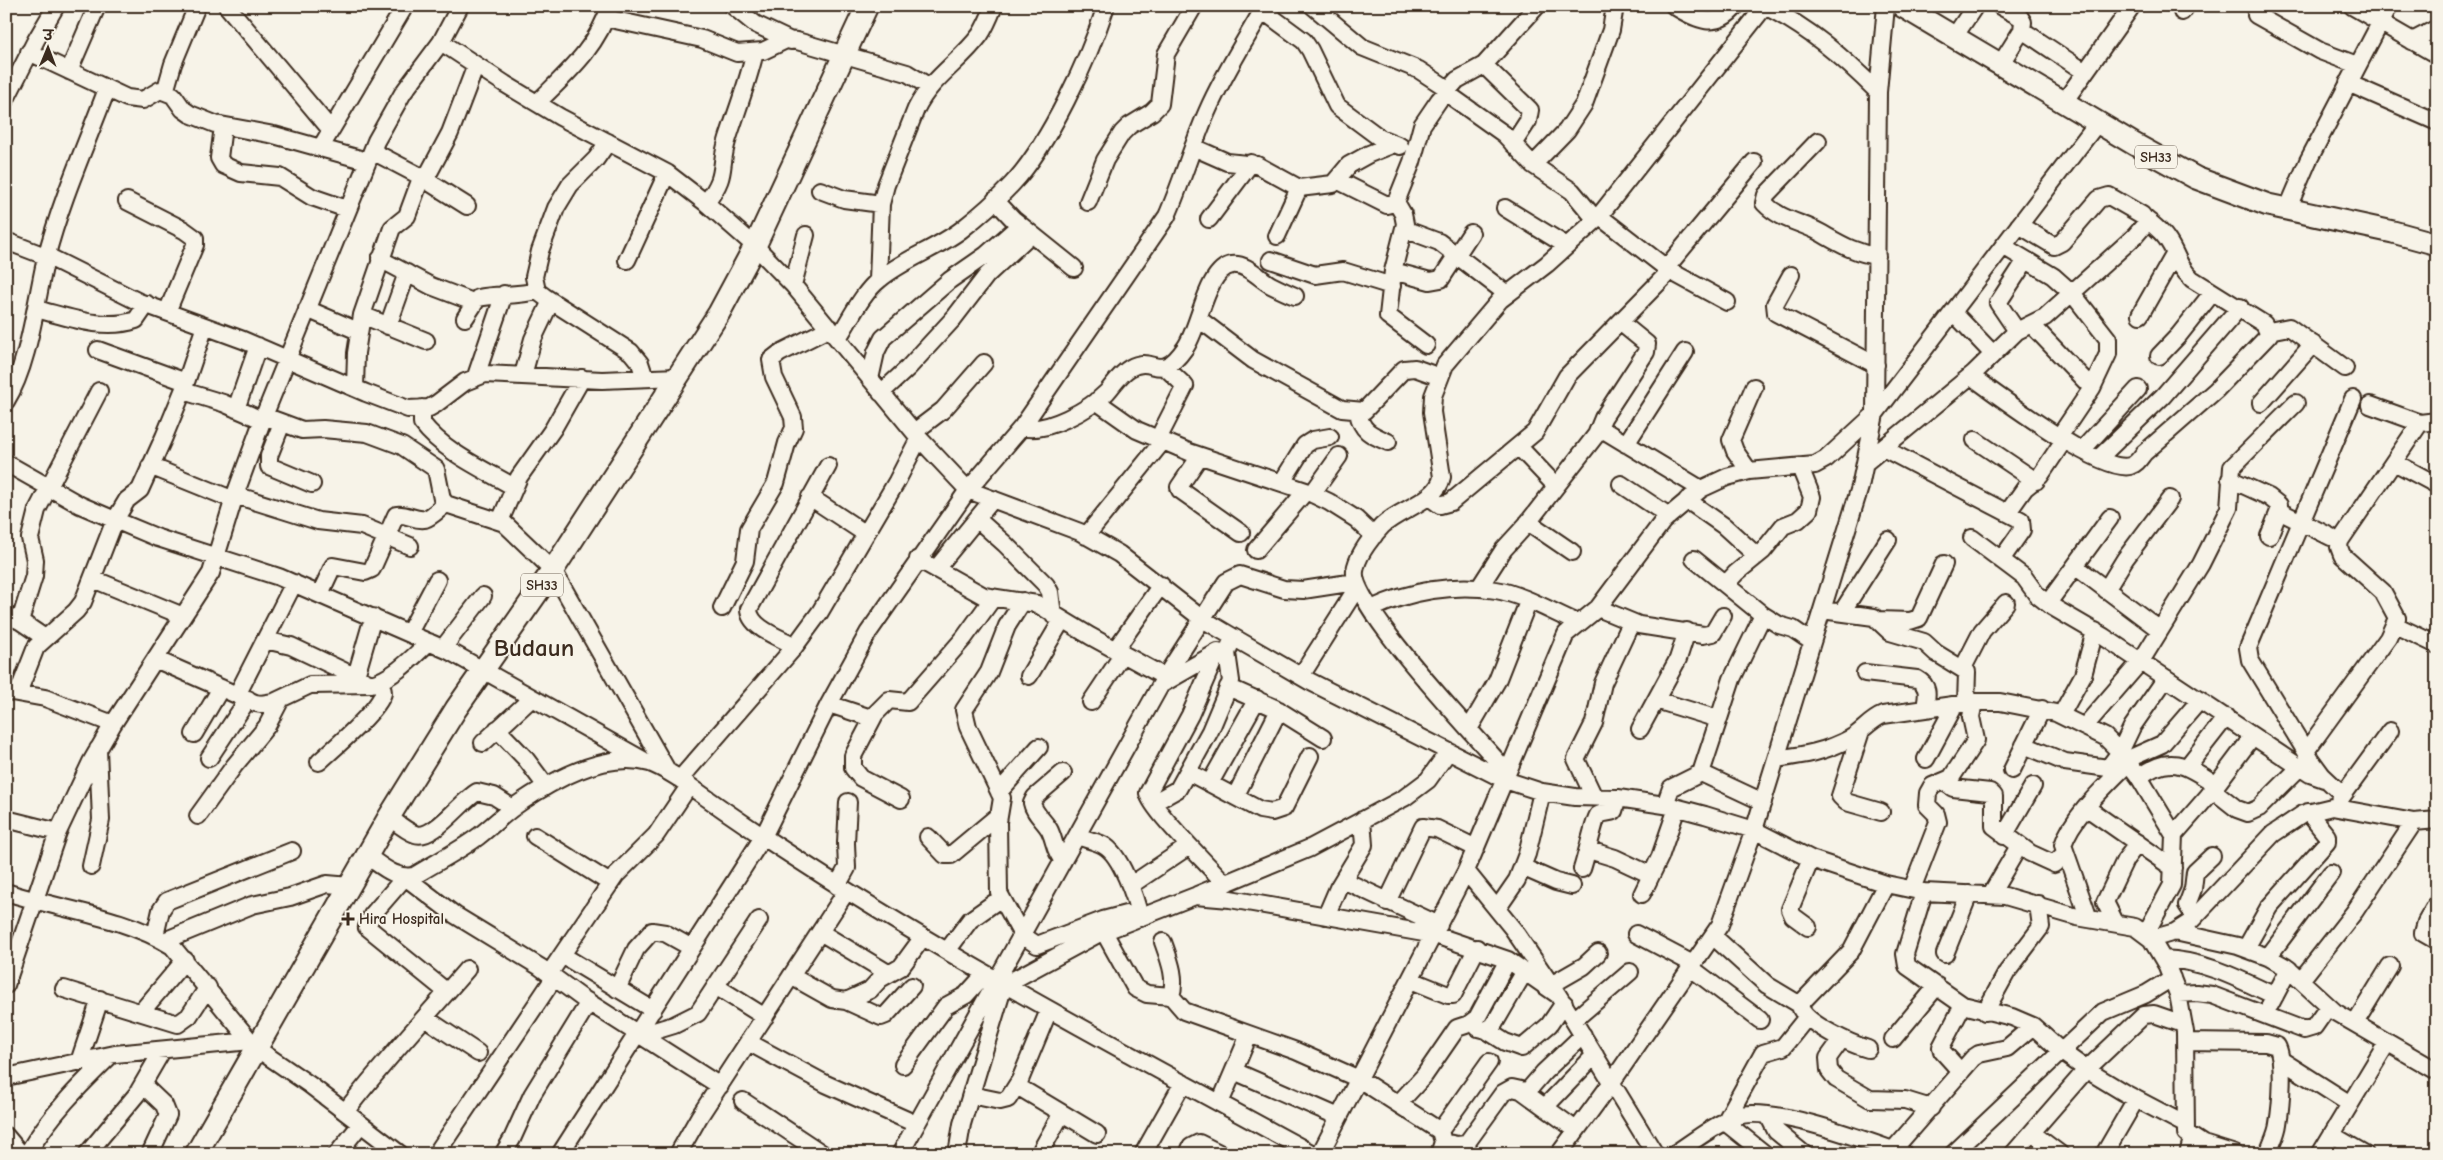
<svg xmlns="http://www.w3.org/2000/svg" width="2443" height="1160" font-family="'Comic Neue','Playpen Sans Deva',sans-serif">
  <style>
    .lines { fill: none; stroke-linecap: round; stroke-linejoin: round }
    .minor-casing { stroke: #3b2a1e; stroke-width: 20 }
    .major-casing { stroke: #3b2a1e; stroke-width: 25 }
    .minor { stroke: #f7f3e8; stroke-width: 16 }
    .major { stroke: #f7f3e8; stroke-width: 21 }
    .poi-dot { fill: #3b2a1e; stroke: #f7f3e8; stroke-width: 2 }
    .labels { text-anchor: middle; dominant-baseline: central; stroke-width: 4; stroke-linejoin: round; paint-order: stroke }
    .shield { fill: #f7f3e8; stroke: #73665b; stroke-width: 1 }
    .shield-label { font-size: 14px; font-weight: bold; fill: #3b2a1e }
    .poi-label { font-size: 15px; font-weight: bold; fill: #3b2a1e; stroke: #f7f3e8; text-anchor: start }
    .town-label { font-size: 25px; font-weight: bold; fill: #3b2a1e; stroke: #f7f3e8 }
  </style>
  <rect width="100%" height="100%" fill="#f7f3e8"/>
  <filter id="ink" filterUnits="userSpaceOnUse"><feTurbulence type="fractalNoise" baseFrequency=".02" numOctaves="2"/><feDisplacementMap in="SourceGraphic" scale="10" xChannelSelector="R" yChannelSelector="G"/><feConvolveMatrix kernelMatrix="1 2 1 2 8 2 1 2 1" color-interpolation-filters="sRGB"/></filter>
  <g filter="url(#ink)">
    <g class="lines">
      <g class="minor-casing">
        <path id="minor" d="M227,6l104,124
          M733,6l22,18 36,17
          M1313,6l49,41 57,23 29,19
          M1674,6c23,14 42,24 62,0
          M1765,6l-169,214 -49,44 -47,36 -55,65 -12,31 -1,16 10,65c-4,24 -43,32 -60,49 -11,12 -25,29 -27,45 -5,33 119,163 145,193l5,16 37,12 33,5 43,1 53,8 34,9 49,15 57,29 75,25 38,8 81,4 72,21 58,10 16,12 16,27 11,28 7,38 1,101 17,11 32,10
          M1765,6c44,22 78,51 113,86
          M2000,6l20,11 3,5 -1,8 -22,35
          M2352,6l85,49
          M1262,10l42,31 6,9 27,56 43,32 20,8
          M2182,12l4,-6
          M2256,15l64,36 37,14
          M606,18l96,21 35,14 26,-2 23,-11 11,1 110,32 23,14
          M2022,30l63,42
          M1954,37l21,-31
          M2412,41l25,-13
          M441,42l64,42 55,33 107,56 39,30 49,43 38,39 126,153 49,52 112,42 39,22 82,64 32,19 76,44 196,99
          M29,52l98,46 16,2 17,-10 13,5 10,14 7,5 25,10 59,11 93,26
          M1484,65l46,45 -2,11 -15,23
          M69,71l28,-65
          M2348,83l89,39
          M165,92l8,-28 24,-58
          M1445,92l59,42 29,31 39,26 24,29
          M6,99l30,-59 20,-34
          M2064,102l68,-96
          M537,103c30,-30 60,-55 73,-97
          M223,126l-4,32 4,7 18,8 39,4 32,20 35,12
          M1818,141l-52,54 -2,8c16,17 37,19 55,29 20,11 35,21 58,24
          M608,142l-12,17 -26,26 -14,23 -16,43 -6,26 3,14 8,6 86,55 9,11 5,15
          M321,147l84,-141
          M1193,147l34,15 30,3 42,23 34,-4 16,-19 20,-11 25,-10
          M372,151l44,23 51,32
          M1533,165l34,-35 17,-26 27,-74 4,-24
          M425,180l25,-47 26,-68
          M1337,180l50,25 9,-3 16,-40 10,-37 17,-25 18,-20 27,-15 53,-59
          M820,190l24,9 37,5
          M995,200l18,19 61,49
          M127,201l57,29 11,8v7l-28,67
          M1088,202l17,-42 17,-27 7,-7 23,-14 8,-8 6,-50 28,-48
          M1396,202l7,12 2,10 -12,47 -5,45 38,29
          M706,203c23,-30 12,-34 22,-65 9,-28 20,-56 27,-86
          M1505,208l62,38
          M2287,210l21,-49 81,-155
          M1599,216l71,55 57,31
          M1209,219l42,-56
          M1404,229l35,13 68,52
          M1277,236l22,-48
          M6,241l47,18 86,43 104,38 123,53 42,16 21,-1 7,-4 29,-22 20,-8 117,6 76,-3
          M2003,246l50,30 19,17 36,46v15l-16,34 -33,49
          M380,259l51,27 42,16
          M627,260l40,-87
          M1271,260l44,15 28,-4 49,15
          M1666,268l88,-106
          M1393,271l37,10 11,-2 30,-46
          M1791,275l-16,29 1,9 100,52
          M878,280l3,-76 5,-19 30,-76c15,-31 44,-47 64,-74 6,-9 10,-19 14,-29
          M793,285l13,-50
          M36,309c32,8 67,22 100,11l11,-16
          M307,309l51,22
          M1953,312l40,42
          M362,315l64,26
          M2140,315l34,-60
          M465,318l13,-20c20,-4 39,-2 59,-7
          M1199,319l54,41 89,49 22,2 40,-42 11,-1 25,9
          M2031,324l61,64
          M388,326l19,-53
          M2017,331l-19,-28 28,-43
          M2269,331l20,-4 56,41
          M838,338c12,-18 24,-45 42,-59 24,-20 56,-30 81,-49 18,-14 36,-30 51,-46 37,-39 77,-126 94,-178
          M98,350l88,32
          M2159,356l20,-21 34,-43
          M523,375l10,-36 18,-38
          M476,376l28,-82
          M1971,376c25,18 131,98 159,90 7,-2 10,-8 14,-13l72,-63 53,-55 -5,-11 -72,-45c-16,-15 -14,-25 -26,-41 -5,-7 -13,-13 -20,-19
          M870,379l6,-27 7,-14 67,-58 36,-25 34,-30
          M355,388l1,-35 6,-38 30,-87 15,-12 14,-38
          M183,391l40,12 39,17
          M881,393l27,-25 46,-50 33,-43 44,-41
          M6,401c23,-36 30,-101 40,-143 15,-58 40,-113 61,-169
          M1096,401l41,29 52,22 117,39 23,11 27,17 18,17
          M2261,403l52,-59
          M2370,405l50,18
          M422,408v15c22,29 61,46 92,64
          M236,409l22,-63
          M1358,412c3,19 13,23 30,30
          M264,416l38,14 21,-1 44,4 35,13 34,23 6,30 4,5 58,19 49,47 115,202
          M282,423l-13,33v10l43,18
          M1022,427c24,7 68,-18 85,-35 7,-8 14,-19 23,-24 25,-14 29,17 55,-20 15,-20 21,-79 47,-83 14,-2 27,13 39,20 8,4 16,8 24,11
          M1600,428l101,61
          M914,432l29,-22 41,-47
          M1158,439l27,-53 -20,-19
          M1975,440l61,41
          M1626,444l59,-92
          M1519,447l37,39
          M1883,448l138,72 1,10 -21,30
          M2083,449l55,-60
          M1200,456l-21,31 1,3 61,43
          M2100,457l63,-61 77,-89
          M2394,462l43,23
          M6,463l74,42 35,15 43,18 121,39 170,74 194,109
          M1865,463l109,-90 43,-42 28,-14 90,-81 12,-14 -5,-7 -33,-19 -10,3 -37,43 -8,4 -35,-21
          M150,466l84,34
          M1749,471l-14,-20 -4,-11 23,-53
          M2230,479l39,18 10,8v6l-10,25
          M1282,482l23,-37 8,-5 17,-3
          M1621,484l48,32
          M1312,494l27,-38
          M235,495l83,26 44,5 48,20
          M810,497l56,37
          M1429,497l11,8 11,-3 84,-70 32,-56 103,-105
          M1687,500l37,26 33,30
          M2279,511l52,26
          M2008,512l17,-24 15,-12 24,-36
          M977,519l28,25 41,41 4,7 3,23
          M500,521l19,-44 34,-48 29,-51
          M1528,522l44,30
          M1086,536l77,-95
          M1972,538l52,39 13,18 14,11 53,31 206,137 14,5
          M1256,550l50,-59
          M918,559l66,37 53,8 53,32 75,41
          M1694,559l69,56 16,10 14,4 19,13
          M2075,566l85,64
          M936,569l57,-70
          M93,579l90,37
          M1726,584l10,-11 27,-22 20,-25 15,-6 11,-10 3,-13 -12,-30
          M1479,588l25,-39 22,-24 70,-90 7,-17 43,-66 1,-8 -27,-22
          M2106,590l19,-31 45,-60
          M320,594l13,-28 32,6 7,-3 24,-54c11,-2 19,6 29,4 7,-2 15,-11 21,-15
          M1023,601l-16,25 -18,46 -25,38 4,17 34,71 -4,24 1,71 23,42 15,10 66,-25 23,-6
          M2048,603l62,-85
          M722,608l23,-47 4,-32 27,-46 11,-40 7,-15 -1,-11 -19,-40 -3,-17 9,-7 50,-25
          M1598,608l41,17 64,10 10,-2 10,-17
          M1371,609c38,-18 83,-26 125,-19 26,4 58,23 82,33
          M1822,610l52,7 16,15 34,10 12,11 31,19 -1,31
          M1842,612l46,-72
          M6,615l14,6 25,17
          M1879,620l31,1 9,-3 25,-54
          M20,621l14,-45 1,-16 -5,-22 7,-28 62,-119
          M2395,625l42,20
          M409,633l28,-53
          M265,640l26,6 78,37
          M795,646c-14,-8 -46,-18 -46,-37l79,-143
          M443,648l40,-52
          M1115,650l46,-65
          M1217,653l-27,62 -42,78c3,17 63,74 77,91
          M155,659l100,44 6,1 13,-2 36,-17 61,-1c23,-6 41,-26 58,-42
          M1963,668l19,-37 24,-28
          M1865,673l52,6c13,7 10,17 8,29
          M356,676l17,-59
          M1029,676l33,-56
          M1301,676l57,-90
          M1162,684l56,-32
          M1228,687l47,21 48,30
          M6,691l39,7 68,26
          M18,693l18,-46 40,-36 7,-9 32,-82 12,-20 13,-10 24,-53 19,-46 22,-65
          M237,695l57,-112
          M1656,700l62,19
          M1091,702l32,-48
          M829,704l42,14 18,-18 19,2 56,-64 29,-40
          M2061,715l22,-40 12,-44
          M874,716l-21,40v12l8,10 40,21
          M2085,726l56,-65 60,-97 28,-56 3,-41 64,-64
          M497,729l28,29 21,28
          M1469,729l28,-48 31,-79
          M1640,729l38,-70 9,-28
          M1861,731l-21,65 6,6 35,10
          M194,734l27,-46
          M483,743l49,-45
          M2024,745l41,17 43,6 12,-16 12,-25 34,-49
          M2306,751l82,-113 9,-20 -14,-26 -41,-37 -3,-8 1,-6 80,-118 17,-2
          M209,758l39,-59
          M1776,759c29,-4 49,-7 75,-21 12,-7 19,-18 32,-23l91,-13h26l56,11 49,24 15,15 19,25 35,58 -2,50 -26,48
          M1926,759l29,-54
          M2126,760l36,-16 38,-44
          M319,762c14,-13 60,-52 64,-69 0,-4 -2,-8 -3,-11
          M2187,767l39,-50
          M2012,770l30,-61
          M1188,772l72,38 12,2 12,-4 26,-52
          M1701,773l62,29
          M2139,777c32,-24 48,-11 78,8
          M680,779l112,-129 28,-38 77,-131 22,-43
          M1944,782l9,6 37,4 4,4v30l36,27 24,11 11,-11
          M1210,783l47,-84
          M2213,790l24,19 11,4 11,-5 41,-41
          M999,792l40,-45
          M1236,795l43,-85
          M1594,797l-18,-38 18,-36 9,-40 28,-60
          M2341,798l49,-67
          M1153,803l25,-14 32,-58 21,-50 -4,-28 6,-16
          M1665,805l6,-17 30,-15 31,-94 31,-64
          M2087,808l86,60
          M2339,808l1,-16 -18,-17 -11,-15 -61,-100 -2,-12 105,-249
          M198,816l36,-50 33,-40 14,-27
          M389,817c8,6 17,14 26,17 18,7 46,-33 62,-42l17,4 19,12
          M6,819l52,13
          M2174,835l34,-39 45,-60
          M535,836l75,47
          M1077,836c8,3 18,5 26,9 18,9 33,54 37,73
          M2004,836l29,-50
          M928,837l17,18h6l48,-40
          M1589,850l26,8 36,17
          M367,856c15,10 28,23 47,20 21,-13 45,-25 65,-40 14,-11 27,-24 42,-34 34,-23 86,-51 129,-39 11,4 20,10 30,16 199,144 417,257 633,375
          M1063,861c-10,-13 -7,-17 -13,-30 -5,-10 -16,-17 -18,-28l3,-6 28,-24
          M91,866l10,-46 -3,-71
          M1522,867l34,15 16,4
          M1582,869c3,-8 13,-51 16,-54 5,-3 11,-2 16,-4l4,-13
          M1466,871l47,58 45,66 97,159
          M1343,880l96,45
          M1131,885l58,-39
          M837,886l10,-18 -1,-25 2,-41
          M1912,889l26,-67 -2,-8 -9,-9 1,-12 4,-7 19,-8 25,-38 -5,-23 3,-15
          M6,892c55,18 117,24 166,54l84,102 54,37 90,69
          M1924,892l-19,62 2,12 56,39 49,12 21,9 29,26 28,20 33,20 61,32
          M1642,894l18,-37 17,-49
          M1991,894l28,-48
          M1197,895l113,-47 94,-50 24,-18 20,-28
          M1387,902l36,-75 14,2 39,19
          M2437,903l-11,19 -3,11 14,8
          M1497,909l20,-29 10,-26 15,-62
          M1326,916l12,-28 26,-43 -2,-25
          M2195,917l-8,-12 6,-16 2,-17 17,-16
          M2089,919l-26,-74c9,-29 44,-60 65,-82
          M2115,922l-10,-20 20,-42 13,-17
          M1808,927l-15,-11 -3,-7 21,-50
          M820,932l68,41
          M1104,932l31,56 12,6 24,2 13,15 112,40 63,28 81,52 3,11 -4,12
          M2175,932l63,14 30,11 18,10 49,45 102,59
          M1636,934l57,30
          M155,936l6,-26 6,-9 125,-50
          M1713,936l54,49 30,18 7,-3 47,-49 35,-67
          M2151,939l24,-7 14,-9 84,-89 30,-20 29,-7 82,15 23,-2
          M164,941l88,-36 38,-8 37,-13 23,2
          M1163,942c6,17 14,36 8,54
          M2246,948l23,-41 58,-65v-6l-19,-24
          M947,951l23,-31 31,-22
          M1945,954l24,-60
          M562,955l91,55
          M2268,957l63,-84
          M2163,959c40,1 76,20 112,37
          M1691,968l69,52
          M549,974l67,-99 40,-40 33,-49
          M791,976l41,23 14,2 24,-11 10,-11 21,-12 22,-30
          M1411,980l37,15h5l24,-47
          M2301,980l54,-69 59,-89
          M6,985l52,-153 33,-70 22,-38 98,-151 24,-78 29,-79 112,-275 27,-48 38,-51 19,-36
          M1551,985l33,-19 14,-13
          M717,987l48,30
          M64,989l114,35 11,-8 19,-29
          M617,989l19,-40 16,-18 13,2 27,15
          M447,992l-80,-65 5,-12 33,-38 50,38 85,52 42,31 138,88
          M2178,994l19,-1 15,2 92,35 10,-3 14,-20
          M846,1001l35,16 5,-2 26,-29
          M2270,1005l19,-36
          M1801,1009c8,16 50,35 67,40
          M142,1011l43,-51
          M1985,1012l22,-40 34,-45 -3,-23
          M425,1018l53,35
          M1574,1020l56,-48
          M2355,1023l35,-57
          M1478,1028l8,2 7,-4 32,-55
          M1486,1030l19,12 17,6 27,-23 15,-22
          M638,1033l13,-1 23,-7 24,-12 61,-93
          M1893,1039l44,-53
          M1841,1040l-13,18 1,12 7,9 34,20 35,1 26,8
          M748,1042l78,42 90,40
          M2185,1042l81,1 11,3c8,15 4,60 1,78 -1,10 -7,20 -10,30
          M2281,1060l69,44
          M79,1062l21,-63
          M903,1065l43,-59 20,-11 19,-21
          M1234,1071l105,46
          M1961,1072l-19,-21 -1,-4 22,-42
          M6,1077l109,-23 136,-13
          M143,1085l21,20 4,10 -18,39
          M1017,1086l80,48
          M1526,1093l18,-21 39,-37
          M971,1095l29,6 8,-2 12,-19 29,-70
          M743,1101l80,53
          M1220,1103l29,-68
          M1399,1103l25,-27 33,-48 12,-4 8,-6 31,-58
          M1545,1107l50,-52
          M345,1112c38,-50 81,-95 122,-143
          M1768,1115l8,16 28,23
          M1440,1131l49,-69
          M2032,1133l28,21
          M2332,1135l33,19
          M6,1136l15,18
          M1443,1142l14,3 9,-1 37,-51 9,-5 9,2 55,40
          M1893,1150l80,-92 6,-4 28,-6 26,-22
          M27,1154c23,-39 52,-68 84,-99
          M87,1154l50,-60 25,-43
          M337,1154l24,-30
          M436,1154l118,-176
          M503,1154l9,-15 20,-44 57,-93
          M560,1154l203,-317 66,-133 39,-71 100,-143 54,-63 145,-211c15,-34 25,-70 40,-104 16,-37 38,-71 58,-106
          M678,1154l21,-37 147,-225
          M900,1154l265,-477 61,-95 14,-7 44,14 19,1 52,-8
          M957,1154l5,-30 42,-139 94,-51 97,-38 35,3 205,36 73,25 50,35
          M1039,1154l23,-41
          M1143,1154l40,-71
          M1188,1154l3,-7 8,-4 22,11
          M1320,1154l146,-283 100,-237 32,-26 65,-87 38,-32 26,-12 22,-6 66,-6 11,-6 49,-45 223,-292
          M1559,1154l53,-72 108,-157 34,-95 106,-343 15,-73 3,-322 8,-86
          M1674,1154c20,-13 41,-30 63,-38 35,-11 130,25 167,38
          M1765,1154l-40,-32 38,-69 20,-6 24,-30
          M1953,1154l150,-142 43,-18 26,-16
          M2013,1154l73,-84 58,-55 10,-1 29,10
          M2104,1154l32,-55
          M2188,1154l4,-15
          M2320,1154l67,-111"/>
      </g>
      <g class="major-casing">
        <path id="major" d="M1902,6l232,138 62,34 72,27 125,27 44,12
          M196,1154l193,-337 67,-108 97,-139 166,-257 36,-67 112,-240"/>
      </g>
      <use href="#minor" class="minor"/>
      <use href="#major" class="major"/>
    </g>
  </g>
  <path class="poi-dot" d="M345.5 911.5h5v5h5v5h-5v5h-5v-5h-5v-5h5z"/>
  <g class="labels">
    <g class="shield">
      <rect x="2135" y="145.5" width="42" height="23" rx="4"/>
      <rect x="521" y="573.5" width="42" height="23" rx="4"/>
    </g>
    <g class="shield-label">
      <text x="2156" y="157">SH33</text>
      <text x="542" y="585">SH33</text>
    </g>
    <g class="poi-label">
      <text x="359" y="919">Hira Hospital</text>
    </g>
    <g class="town-label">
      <text x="534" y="647">Budaun</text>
    </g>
  </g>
  <rect width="2443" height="1160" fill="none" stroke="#f7f3e8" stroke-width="25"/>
  <rect x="12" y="12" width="2418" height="1135" fill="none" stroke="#3b2a1e" stroke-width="2" filter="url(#ink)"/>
  <g transform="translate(48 48) rotate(1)" stroke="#f7f3e8" stroke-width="4" paint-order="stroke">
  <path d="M0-4L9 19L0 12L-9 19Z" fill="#3b2a1e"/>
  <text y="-8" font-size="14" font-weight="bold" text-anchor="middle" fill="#3b2a1e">उ</text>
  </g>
</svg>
